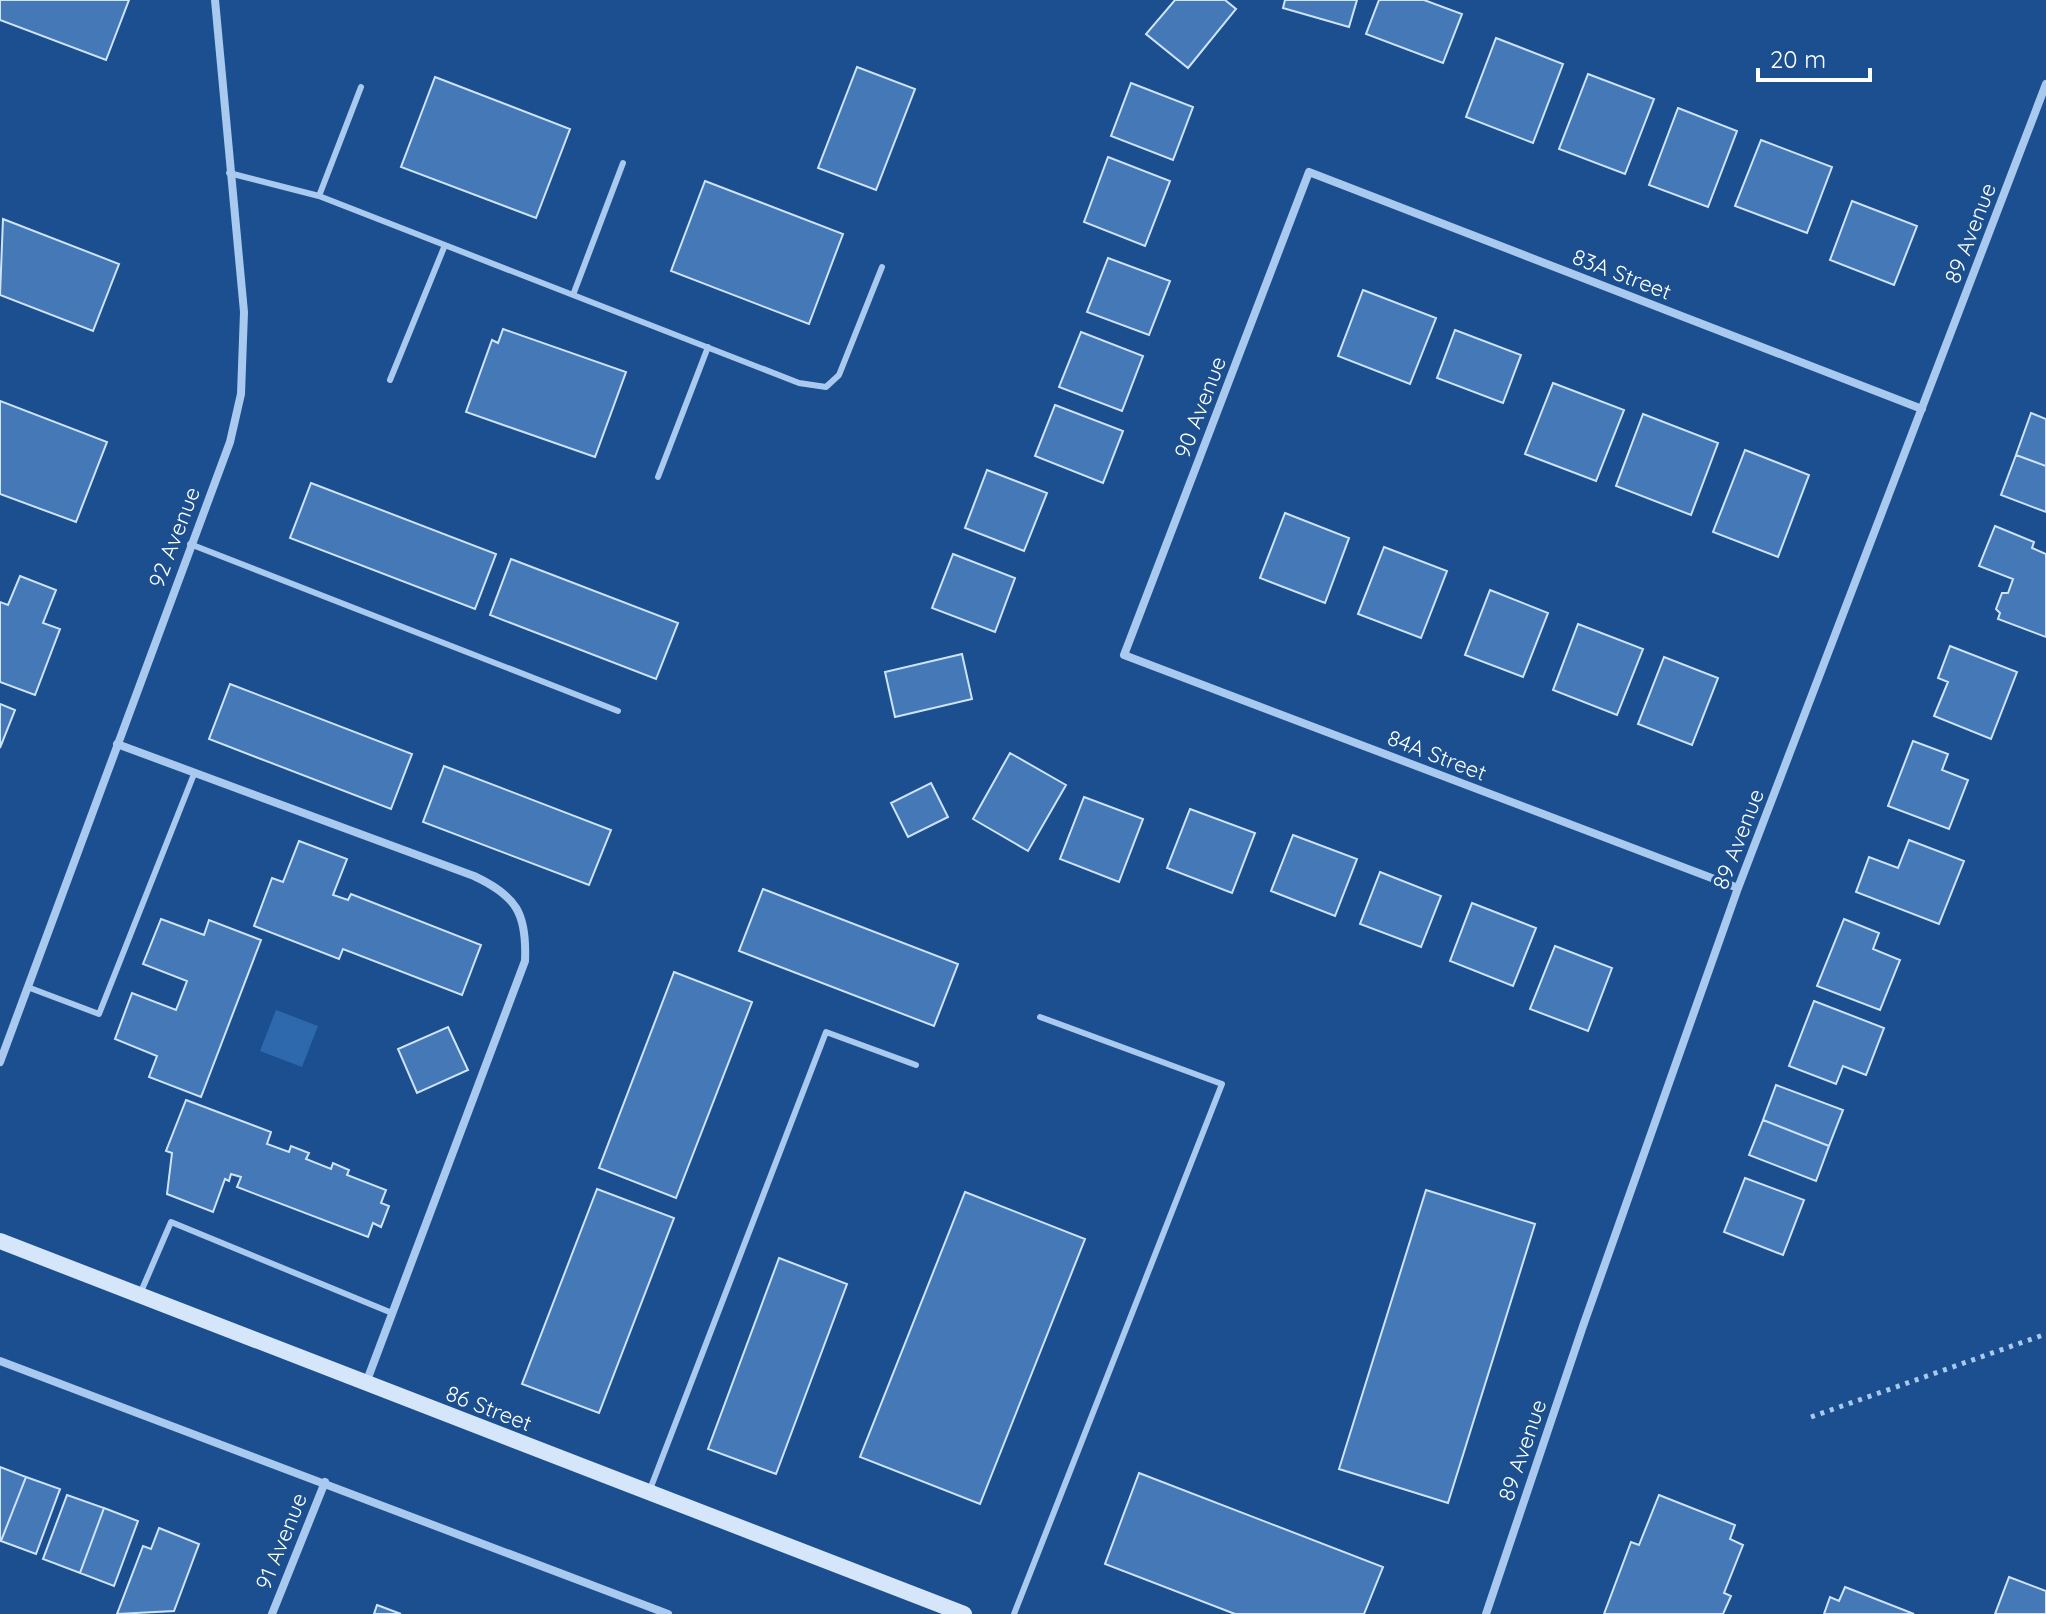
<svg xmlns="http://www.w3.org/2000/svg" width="2046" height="1614" font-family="Quicksand,sans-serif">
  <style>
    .green { fill: #2e69ad }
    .building { fill: #4478b7; stroke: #cfe3fa; stroke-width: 2 }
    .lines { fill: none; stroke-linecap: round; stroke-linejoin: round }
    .path { stroke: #a9c9ee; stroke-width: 5; stroke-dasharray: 4 6; stroke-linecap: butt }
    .lane { stroke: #a9c9ee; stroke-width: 6 }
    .street { stroke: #a9c9ee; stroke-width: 8 }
    .secondary { stroke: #d6e6fa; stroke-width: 16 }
    .labels { text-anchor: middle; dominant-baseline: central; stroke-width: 6; stroke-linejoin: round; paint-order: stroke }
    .street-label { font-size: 22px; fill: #fff; stroke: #1b4f8f }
  </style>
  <rect width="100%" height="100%" fill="#1b4f8f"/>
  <path class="green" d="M276,1010l42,16 -16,41 -42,-16z"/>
  <path class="building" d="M0,0h129l-23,60 -106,-40z
    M1175,0h50l11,9 -48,59 -42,-34z
    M1285,0h72l-8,27 -66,-19z
    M1379,0h45l38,14 -19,49 -77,-29z
    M1496,38l67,26 -30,79 -67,-26z
    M857,67l58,22 -39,101 -58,-22z
    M1588,74l66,25 -29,75 -66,-25z
    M435,77l135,52 -34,89 -135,-51z
    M1131,83l62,24 -20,53 -62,-24z
    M1678,108l59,23 -29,76 -59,-22z
    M1761,140l71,27 -25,66 -72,-27z
    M1108,157l62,24 -25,65 -61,-24z
    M705,181l138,53 -34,90 -138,-53z
    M1852,201l65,25 -23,59 -64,-25z
    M3,219l116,45 -26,67 -93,-36z
    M1108,258l62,23 -21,54 -62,-23z
    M1363,290l73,28 -26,66 -72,-28z
    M503,329l123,43 -31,85 -129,-45 26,-72 6,3z
    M1455,330l66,25 -18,48 -66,-25z
    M1081,332l62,24 -21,55 -63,-24z
    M1553,383l71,27 -28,71 -71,-27z
    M0,401l107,41 -31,80 -76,-28z
    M1055,405l68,26 -20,52 -68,-27z
    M2031,413l15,6v47l-30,-11z
    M1643,414l75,29 -27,72 -75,-29z
    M1745,450l64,25 -31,82 -65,-25z
    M2016,455l30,11v46l-45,-17z
    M987,470l60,23 -23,58 -59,-23z
    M311,483l185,71 -21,55 -185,-71z
    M1285,513l64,25 -24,65 -65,-25z
    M1995,526l39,16 -2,6 14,6v83l-48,-18 2,-6 -4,-4 6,-16h6l5,-14 -34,-13z
    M1384,547l63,24 -26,67 -63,-24z
    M953,554l62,24 -20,54 -63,-24z
    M511,559l167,64 -22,56 -166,-64z
    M20,576l36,14 -13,33 17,6 -25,66 -35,-13v-80l8,3z
    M1490,590l58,23 -25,64 -58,-22z
    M1578,624l65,25 -26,66 -64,-25z
    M1950,646l67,26 -26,67 -57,-23 14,-34 -10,-4z
    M962,654l10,45 -77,18 -10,-45z
    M1664,657l54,21 -26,67 -54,-21z
    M230,684l182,70 -21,55 -182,-70z
    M0,704l15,6 -15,38z
    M1913,741l35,13 -6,16 26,10 -19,49 -61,-23z
    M1010,753l56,32 -38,66 -55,-32z
    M444,766l167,64 -22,55 -166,-63z
    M931,783l17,34 -40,20 -17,-34z
    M1084,797l59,22 -24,63 -59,-23z
    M1190,809l65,24 -23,60 -65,-25z
    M1293,835l64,24 -22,57 -64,-25z
    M1909,840l55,21 -25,63 -83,-32 13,-35 29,11z
    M299,841l48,18 -14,36 15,5 3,-6 130,51 -19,50 -119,-46 -4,10 -85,-33 18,-48 11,4z
    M1380,872l61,24 -20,51 -61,-23z
    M763,889l195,75 -24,62 -195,-75z
    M1472,903l64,25 -23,58 -63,-25z
    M161,919l43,16 5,-15 52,20 -60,157 -52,-20 8,-21 -42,-17 17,-46 44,17 11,-29 -44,-17z
    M1844,919l35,14 -6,16 27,11 -20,50 -63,-24z
    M1555,946l57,22 -24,63 -58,-22z
    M674,972l78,30 -76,196 -77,-30z
    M1814,1001l70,27 -18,47 -23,-9 -7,18 -47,-18z
    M448,1027l20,43 -51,23 -19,-44z
    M1776,1085l67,25 -14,36 -66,-26z
    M186,1100l85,32 -4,12 22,8 2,-6 18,7 -3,6 25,10 2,-6 16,7 -2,5 39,15 -5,13 8,3 -8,21 -8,-4 -5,14 -131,-50 4,-10 -10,-3 -2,7 -4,-2 -12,33 -46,-18 5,-41 -6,-2z
    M1763,1120l66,26 -13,35 -67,-26z
    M1745,1178l59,22 -21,55 -59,-23z
    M597,1189l77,29 -75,195 -77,-29z
    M1426,1190l109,34 -87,279 -109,-34z
    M965,1192l120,47 -105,265 -120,-47z
    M779,1258l68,26 -71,190 -68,-25z
    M0,1467l26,10 -25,64h-1z
    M1139,1473l244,94 -19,47h-129l-130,-50z
    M26,1477l34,12 -24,65 -35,-13z
    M67,1495l37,13 -24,65 -37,-14z
    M1659,1495l76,30 -5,14 13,6 -19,48 7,3 -8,18h-119l27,-72 8,3z
    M104,1508l34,13 -24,65 -34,-13z
    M159,1528l40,16 -25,67 -57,3 26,-68 8,3z
    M2009,1577l37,14v23h-51z
    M1845,1587l69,27h-90l6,-17 9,4z
    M377,1605l24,9h-27z"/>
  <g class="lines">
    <path class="path" d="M1811,1417l235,-83"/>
    <path class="lane" d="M229,173l90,23 480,187 27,4 13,-12 43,-108
      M319,196l42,-109
      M573,295l50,-132
      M390,380l55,-135
      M658,477l50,-130
      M190,544l428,167
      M30,988l69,26 95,-240
      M140,1294l31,-72 221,91
      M649,1492l177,-460 90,33
      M1014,1614l208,-530 -182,-67"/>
    <path class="street" d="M117,744l357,132c43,20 53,38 51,85l-159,422
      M1738,888l-614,-233 185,-483 613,237
      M0,1062l230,-620 11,-48 3,-82 -29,-312
      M0,1361l668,253
      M272,1614l53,-132
      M1486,1614l97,-288 155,-438 308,-804"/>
    <path class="secondary" d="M0,1241l964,373"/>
  </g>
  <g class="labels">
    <g class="street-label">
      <text transform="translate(1970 233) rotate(-69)">89 Avenue</text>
      <text transform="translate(1622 274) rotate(21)">83A Street</text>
      <text transform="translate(1200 407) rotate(-69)">90 Avenue</text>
      <text transform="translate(174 537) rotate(-69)">92 Avenue</text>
      <text transform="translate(1437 755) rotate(21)">84A Street</text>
      <text transform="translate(1738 839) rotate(-69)">89 Avenue</text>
      <text transform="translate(489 1408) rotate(21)">86 Street</text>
      <text transform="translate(1522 1450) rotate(-71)">89 Avenue</text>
      <text transform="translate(281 1541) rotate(-68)">91 Avenue</text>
    </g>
  </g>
  <path d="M1758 68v12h112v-12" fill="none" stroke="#ffffff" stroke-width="4"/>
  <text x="1770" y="68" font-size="24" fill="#ffffff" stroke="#1b4f8f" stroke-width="6" paint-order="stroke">20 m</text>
</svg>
